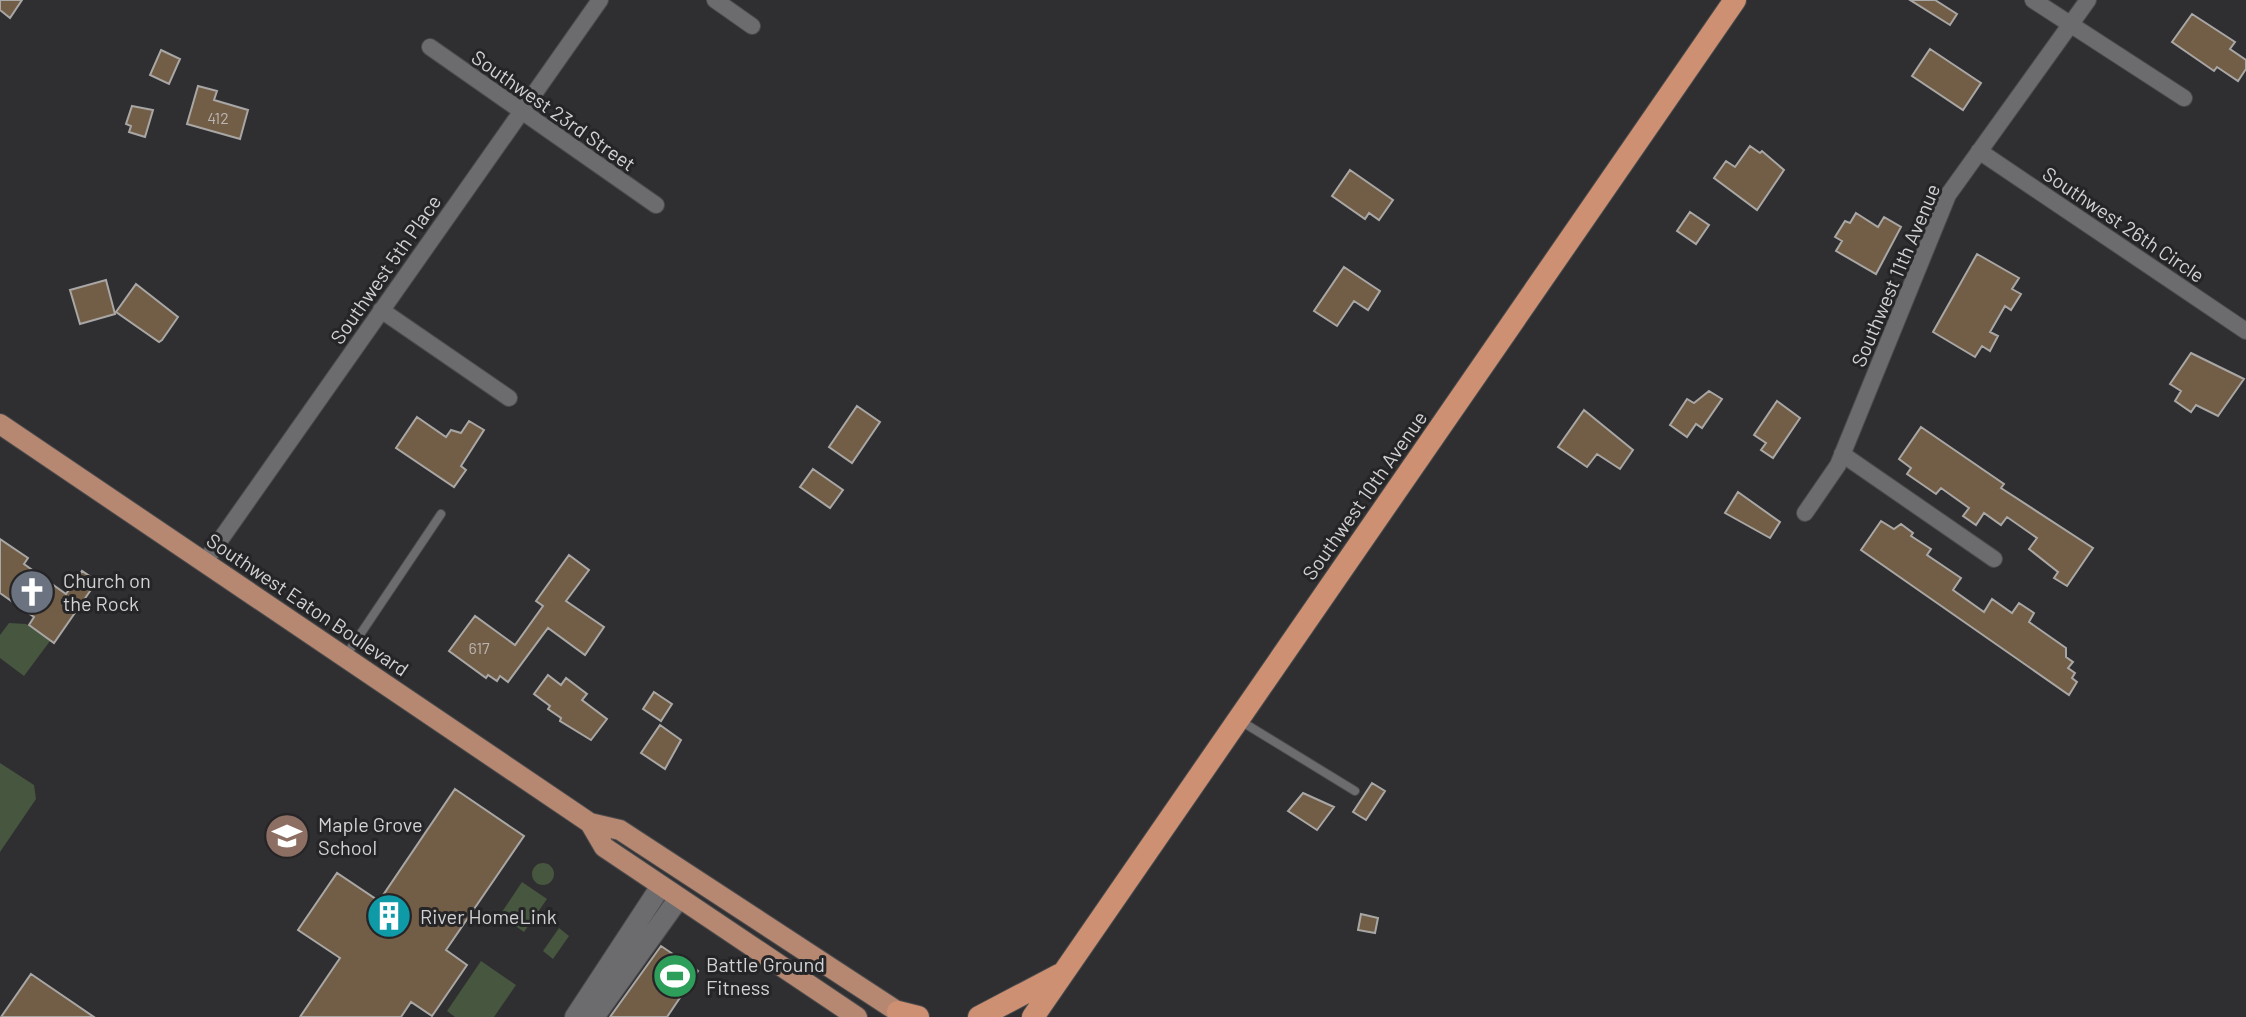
<svg xmlns="http://www.w3.org/2000/svg" width="2246" height="1017" font-family="Barlow,sans-serif">
  <style>
    .green { fill: #47563f }
    .building { fill: #725d46; stroke: #a9a7a5; stroke-width: 2 }
    .lines { fill: none; stroke-linecap: round; stroke-linejoin: round }
    .service-casing { stroke: #4b4b4d; stroke-width: 10 }
    .minor-casing { stroke: #4b4b4d; stroke-width: 18 }
    .tertiary-casing { stroke: #4b4b4d; stroke-width: 22 }
    .primary-casing { stroke: #4b4b4d; stroke-width: 22 }
    .trunk-casing { stroke: #4b4b4d; stroke-width: 24 }
    .service { stroke: #6c6c6f; stroke-width: 8 }
    .minor { stroke: #6c6c6f; stroke-width: 16 }
    .tertiary { stroke: #6c6c6f; stroke-width: 20 }
    .primary { stroke: #b68771; stroke-width: 20 }
    .trunk { stroke: #ce9072; stroke-width: 22 }
    .labels { text-anchor: middle; dominant-baseline: central; stroke-width: 6; stroke-linejoin: round; paint-order: stroke }
    .number-label { font-size: 16px; fill: #bab5b0 }
    .street-label { font-size: 20px; fill: #d2d2d4; stroke: #252527 }
    .poi-label { font-size: 20px; fill: #d2d2d4; stroke: #252527; text-anchor: start }
  </style>
  <rect width="100%" height="100%" fill="#2f2f31"/>
  <path class="green" d="M9,623l17,1 24,17 -26,35 -24,-18v-23z
    M0,763l34,22 2,14 -36,53z
    M532 874a11 11 0 1 1 22 0a11 11 0 1 1-22 0Z
    M522,882l25,17 -23,33 -24,-17z
    M559,928l10,8 -16,23 -10,-8z
    M481,961l35,24 -22,32h-39l-8,-6z"/>
  <path class="building" d="M0,0h22l-12,18 -10,-8z
    M1910,0h25l22,14 -7,11z
    M2192,14l43,28 -5,7 16,11v9l-8,12 -21,-14 -3,4 -42,-29z
    M1930,49l51,34 -18,27 -51,-34z
    M161,50l19,9 -11,25 -19,-9z
    M198,86l19,5 -3,9 34,10 -8,29 -53,-15z
    M132,106l21,4 -8,27 -16,-5 2,-6 -5,-2z
    M1750,146l10,7 2,-2 22,19 -27,40 -43,-32 12,-17 9,6z
    M1350,170l43,30 -14,20 -10,-7 -4,6 -33,-23z
    M1690,212l19,13 -13,19 -19,-13z
    M1856,213l22,14 6,-10 17,10 -25,47 -40,-23 6,-10 -7,-4 10,-16 5,2z
    M1977,254l42,24 -7,11 9,5 -10,16 -6,-4 -15,26 8,4 -8,15 -8,-5 -7,11 -42,-25z
    M1344,267l36,24 -12,19 -14,-9 -17,25 -23,-15z
    M106,280l9,34 -35,10 -10,-34z
    M136,284l42,33 -16,23 -3,2 -43,-30z
    M2191,353l53,26 -26,37 -22,-11 -5,7 -16,-11 6,-10 -11,-7z
    M1709,391l13,8 -20,29 -6,-4 -9,13 -17,-12 17,-26 7,4z
    M1777,401l23,17 -27,40 -12,-8 5,-7 -12,-8z
    M857,406l23,16 -28,41 -23,-16z
    M1584,410l49,40 -13,19 -23,-15 -10,13 -29,-20z
    M417,417l29,20 5,-7 10,3 8,-12 15,9 -23,36 5,4 -12,17 -58,-39z
    M1921,427l83,57 -3,4 92,60 -26,38 -13,-8 4,-6 -29,-23 8,-11 -30,-21 -6,8 -17,-12 -8,12 -13,-9 6,-8 -28,-20 -5,6 -29,-20 4,-6 -12,-9z
    M813,469l30,21 -13,18 -30,-21z
    M1738,492l42,30 -10,16 -45,-25z
    M1881,521l13,8 7,-5 12,9 -2,3 20,13 -4,6 34,23 -8,12 31,22 8,-13 20,14 7,-10 15,10 -5,9 37,26v9l7,5 -5,6 7,5 -3,5 5,4 -8,13 -208,-145z
    M0,539l28,19 -4,6 42,30 16,-23 15,10 -43,62 -25,-18 5,-8 -34,-24z
    M569,555l20,15 -23,31 38,26 -19,28 -37,-27 -40,54 -8,-6 -3,5 -9,-6 -2,3 -37,-27 26,-35 40,29 28,-39 -7,-5z
    M548,675l13,10 5,-7 21,16 -5,6 25,19 -16,21 -31,-19 1,-3 -13,-9 2,-3 -16,-12z
    M654,692l18,12 -11,17 -18,-12z
    M660,725l21,15 -16,29 -24,-16z
    M1372,783l13,8 -19,29 -13,-8z
    M455,789l69,47 -78,114 21,15 -35,51 -21,-14 -10,15h-101l40,-59 -42,-28 39,-57 42,28z
    M1303,793l31,14 -17,23 -29,-19z
    M1361,914l17,4 -3,15 -17,-3z
    M661,946l37,25 -31,46h-57z
    M31,974l63,43h-93z"/>
  <g class="lines">
    <g class="service-casing">
      <path id="service" d="M345,657l96,-143
        M1239,720l116,71"/>
    </g>
    <g class="minor-casing">
      <path id="minor" d="M715,0l37,26
        M2033,0l151,98
        M430,47l226,158
        M1979,151l267,180
        M381,310l128,88
        M1842,454l152,105
        M1805,513l33,-48 110,-270 140,-195
        M204,563l396,-563"/>
    </g>
    <g class="tertiary-casing">
      <path id="tertiary" d="M575,1017l86,-131
        M594,1017l85,-119"/>
    </g>
    <g class="primary-casing">
      <path id="primary" d="M0,424l590,399 30,7 286,187
        M590,823l14,24 253,170"/>
    </g>
    <g class="trunk-casing">
      <path id="trunk" d="M898,1012l20,5
        M979,1017l80,-42
        M1033,1017l702,-1017"/>
    </g>
    <use href="#service" class="service"/>
    <use href="#minor" class="minor"/>
    <use href="#tertiary" class="tertiary"/>
    <use href="#primary" class="primary"/>
    <use href="#trunk" class="trunk"/>
  </g>
  <defs>
    <g id="church-disc" transform="scale(2.3)"><circle r="9.5" fill="#6b7280" stroke="#252527"/><path d="M-1.2-6h2.4v3.5h3.3v2.4h-3.3V6h-2.4V-.1h-3.3v-2.4h3.3Z" fill="#fff"/></g>
    <g id="school-disc" transform="scale(2.3)"><circle r="9.5" fill="#8d6e63" stroke="#252527"/><path d="M0-5L7-2L0 1L-7-2ZM-4 1L0 2.5L4 1V4Q0 6-4 4Z" fill="#fff"/></g>
    <g id="building-disc" transform="scale(2.3)"><circle r="9.5" fill="#0f9aa8" stroke="#252527"/><path d="M-4-6H4V6H1V3H-1V6H-4ZM-2.5-4.3h1.7v1.8h-1.7ZM.8-4.3h1.7v1.8H.8ZM-2.5-1h1.7V.8h-1.7ZM.8-1h1.7V.8H.8Z" fill="#fff"/></g>
    <g id="stadium-disc" transform="scale(2.3)"><circle r="9.5" fill="#2e9e5b" stroke="#252527"/><path d="M0-5a6.5 5 0 1 0 0 10a6.5 5 0 1 0 0-10ZM-3.5-1.8h7v3.6h-7Z" fill="#fff"/></g>
  </defs>
  <g fill-rule="evenodd">
    <use href="#church-disc" x="32" y="592"/>
    <use href="#school-disc" x="287" y="836"/>
    <use href="#building-disc" x="389" y="916"/>
    <use href="#stadium-disc" x="675" y="976"/>
  </g>
  <g class="labels">
    <g class="number-label">
      <text x="218" y="117">412</text>
      <text x="479" y="647">617</text>
    </g>
    <g class="street-label">
      <text transform="translate(554 110) rotate(35)">Southwest 23rd Street</text>
      <text transform="translate(2124 224) rotate(34)">Southwest 26th Circle</text>
      <text transform="translate(385 269) rotate(-55)">Southwest 5th Place</text>
      <text transform="translate(1895 275) rotate(-67)">Southwest 11th Avenue</text>
      <text transform="translate(1364 495) rotate(-55)">Southwest 10th Avenue</text>
      <text transform="translate(308 604) rotate(34)">Southwest Eaton Boulevard</text>
    </g>
    <g class="poi-label">
      <text x="63" y="580">Church on<tspan x="63" dy="23">the Rock</tspan></text>
      <text x="318" y="824">Maple Grove<tspan x="318" dy="23">School</tspan></text>
      <text x="420" y="916">River HomeLink</text>
      <text x="706" y="964">Battle Ground<tspan x="706" dy="23">Fitness</tspan></text>
    </g>
  </g>
</svg>
